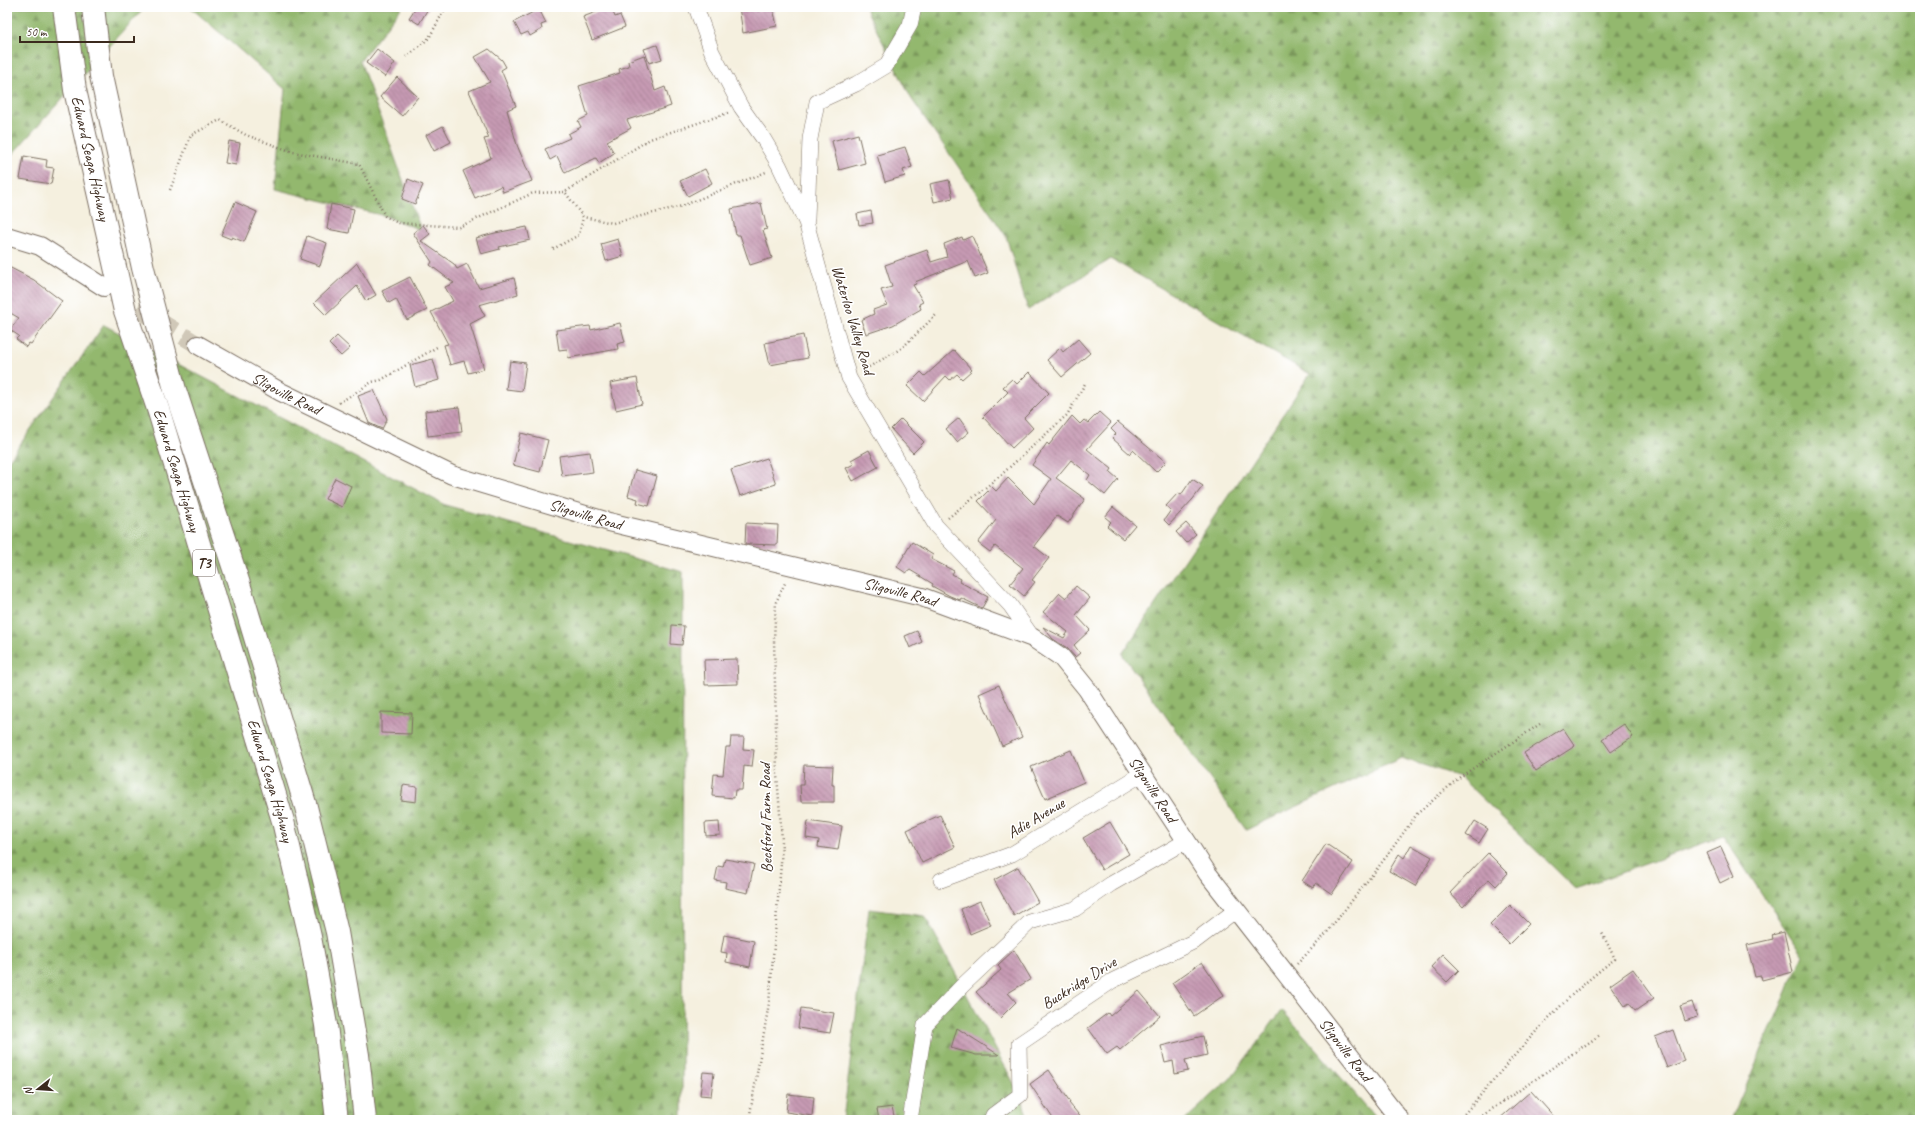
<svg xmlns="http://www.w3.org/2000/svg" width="1927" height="1127" font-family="Caveat,sans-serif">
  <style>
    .forest { fill: url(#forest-firs); stroke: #677146 }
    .building { fill: url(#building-back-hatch) }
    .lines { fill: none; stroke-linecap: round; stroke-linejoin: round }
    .tertiary-tunnel { stroke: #d0c8b8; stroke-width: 18; stroke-dasharray: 18 9; stroke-linecap: butt }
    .minor-casing { stroke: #7c6f62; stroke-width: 16 }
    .tertiary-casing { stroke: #7c6f62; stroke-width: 20 }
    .motorway-casing { stroke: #7c6f62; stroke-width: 24 }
    .path { stroke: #7c6f62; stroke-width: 2.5; stroke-dasharray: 1 3; stroke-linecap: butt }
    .minor { stroke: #fff; stroke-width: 15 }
    .tertiary { stroke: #fff; stroke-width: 18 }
    .motorway { stroke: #fff; stroke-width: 22 }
    .labels { text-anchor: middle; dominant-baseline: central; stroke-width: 3.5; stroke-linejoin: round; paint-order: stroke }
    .shield { fill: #fff; stroke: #766a62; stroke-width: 1 }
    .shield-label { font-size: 15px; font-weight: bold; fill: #3b2a1e }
    .street-label { font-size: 16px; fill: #3b2a1e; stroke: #fff }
  </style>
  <defs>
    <pattern id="forest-firs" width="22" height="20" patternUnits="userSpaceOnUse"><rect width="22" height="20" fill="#93b86e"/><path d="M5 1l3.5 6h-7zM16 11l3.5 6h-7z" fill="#79965a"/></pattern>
    <pattern id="building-back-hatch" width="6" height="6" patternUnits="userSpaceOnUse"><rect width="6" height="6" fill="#c69ab3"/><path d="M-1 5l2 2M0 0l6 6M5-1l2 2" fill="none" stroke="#a27e91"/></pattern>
  </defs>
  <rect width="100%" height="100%" fill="#fff"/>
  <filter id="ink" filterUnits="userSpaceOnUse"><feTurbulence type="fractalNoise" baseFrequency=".025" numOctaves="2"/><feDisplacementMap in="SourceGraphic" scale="8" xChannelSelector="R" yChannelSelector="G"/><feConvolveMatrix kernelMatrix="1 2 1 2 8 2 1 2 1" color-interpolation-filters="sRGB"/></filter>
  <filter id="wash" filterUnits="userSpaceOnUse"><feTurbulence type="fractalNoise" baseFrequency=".012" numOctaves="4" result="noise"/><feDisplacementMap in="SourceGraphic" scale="16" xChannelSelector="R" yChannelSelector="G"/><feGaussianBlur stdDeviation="0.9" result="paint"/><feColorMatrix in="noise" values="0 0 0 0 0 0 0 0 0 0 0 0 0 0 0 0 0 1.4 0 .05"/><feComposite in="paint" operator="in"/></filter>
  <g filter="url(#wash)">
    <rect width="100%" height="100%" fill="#f5f0df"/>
    <path class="forest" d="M7,7h138l-138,153z
      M190,7h212l-42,54 61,169 -36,-14 -110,-27 10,-100z
      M865,7h1055v1113h-189l72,-165 -80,-119 -147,53 -116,-112 -59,-19 -155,72 -124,-176 188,-280 -199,-115 -83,51 -22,-74 -95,-138z
      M104,325l341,180 238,67 -1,548h-675v-657z
      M869,909l56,7 95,179 9,25h-186z
      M1282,1010l96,110h-193l45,-41z"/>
    <g id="blocks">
      <path class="building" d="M416,7h13l-10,17 -10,-6z
        M609,7h2l4,10 5,-2 5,12 -33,13 -9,-23z
        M739,7h18l1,4 15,-3 4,18 -34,7z
        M539,9l7,14 -5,2 1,4 -12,7 -2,-4 -7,3 -7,-13z
        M657,45l5,14 -13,4 -5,-14z
        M377,49l18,14 -10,14 -19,-14z
        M489,49l13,11 4,7 -5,3 15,36 -9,4 10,35 15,36 -29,11 -2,-6 -26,12 -12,-27 28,-13 -7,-19 5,-1 -20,-47 21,-9 -15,-25z
        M644,55l11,36 10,-4 6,19 -44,14 4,8 -24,13 7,12 -15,10 -3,-5 -31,15 -8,-17 -7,4 -5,-11 25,-11 -2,-4 13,-7 -3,-6 10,-5 -9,-30 41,-13 -1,-4 10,-3 -1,-5z
        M397,77l21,20 -16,19 -22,-19z
        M443,126l8,16 -17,9 -8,-16z
        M858,134l7,29 -26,7 -7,-29z
        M229,141l11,2 -4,22 -11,-2z
        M905,147l7,20 -9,3 2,6 -20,6 -8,-27z
        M24,156l23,4 -1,7 8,1 -3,16 -31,-5z
        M705,169l7,14 -24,13 -8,-15z
        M408,179l15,6 -8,19 -13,-5z
        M949,180l4,18 -19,4 -4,-18z
        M235,202l22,10 -13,30 -12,-5 -1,2 -10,-4z
        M761,203l6,26 -4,1 9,28 -22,7 -10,-30h-4l-5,-26z
        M331,204l23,5 -5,24 -22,-4z
        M871,211l2,12 -14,2 -2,-11z
        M423,225l7,9 -9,7 33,23 3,5 10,-5 12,24 35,-10 4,16 -39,11 6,11 -15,8 14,45 -16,4 -4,-12 -14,4 -6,-20 4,-1 -17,-32 22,-11 -8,-14 9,-4 -24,-18 2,-3 -19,-29z
        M527,227l3,13 -31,7 1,2 -19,5 -5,-16 19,-5z
        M307,236l20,7 -7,23 -20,-7z
        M972,236l16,37 -13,5 -7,-17 -53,21 1,2 -3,1 10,17 -4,2 2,5 -28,16 -27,9 -5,-14 13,-6 -1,-4 14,-5 -6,-15 11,-3 -7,-22 42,-15 4,12 16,-5 -3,-13 18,-7 1,3z
        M618,239l5,17 -17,5 -5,-17z
        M357,263l19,32 -10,6 -9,-15 -31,29 -12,-12z
        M7,266l27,14 28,21 -31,43 -2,-1 -3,4 -10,-8 3,-3 -9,-6 9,-12 -12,-7z
        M410,277l17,33 -20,10 -11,-21 -7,4 -7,-12z
        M620,323l5,19 -8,2 1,5 -50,9 -1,-9 -8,1 -3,-20 34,-4 1,4z
        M803,335l5,23 -38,7 -5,-22z
        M337,336l13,12 -9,8 -12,-12z
        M1078,339l12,14 -28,24 -15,-17 13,-12 3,4z
        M954,350l18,20 -10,9 -5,-5 -7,6 -4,-4 -23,25 -16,-15 14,-14 4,4z
        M433,359l6,21 -24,7 -5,-22z
        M510,361l16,2 -4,28 -16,-2z
        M1029,372l20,21 -25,25 9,10 -21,20 -29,-31 25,-25 -5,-5 9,-8 5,5z
        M637,378l5,26 -26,6 -6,-27z
        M374,390l13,29 -5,10 -13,-6 -11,-27z
        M459,407l3,25 -34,4 -3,-25z
        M1099,412l12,11 -24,26 25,20 -2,3 8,7 -13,16 -18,-15 3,-5 -19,-15 -15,18 29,21 -17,24 -11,-7 -23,30 15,12 -17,22 3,2 -11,14 -14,-12 13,-16 -28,-22 -5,6 -12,-9 18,-23 -18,-19 14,-14 4,4 12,-13 26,26 17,-25 -19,-14 15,-22 2,2 23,-29 8,8 4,-4 4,3z
        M959,418l10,14 -12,10 -11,-13z
        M901,419l23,23 -11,11 -22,-24z
        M1118,422l48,40 -10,10 -23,-22 -3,4 -18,-16 4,-4 -5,-5z
        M521,433l27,7 -8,32 -27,-7z
        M869,450l9,17 -25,14 -7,-13 8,-4 -3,-4z
        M590,452l3,20 -31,4 -3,-20z
        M767,458l9,26 -36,12 -9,-26z
        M635,470l22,6 -8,30 -12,-3 1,-4 -10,-3z
        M335,478l16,8 -9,21 -17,-8z
        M1192,479l11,7 -10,13 -24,26 -5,-5 7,-10 -5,-4 12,-13 3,2z
        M1113,507l22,18 -12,14 -16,-13 4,-4 -6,-5z
        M746,523l32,2 -1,20 -32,-1z
        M1186,523l10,11 -10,9 -10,-11z
        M912,542l21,13 -2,4 23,12 -2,3 9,5 -1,3 28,15 -6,11 -21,-10 -1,2 -10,-4 -18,-10 1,-2 -23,-14 -4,3 -9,-6z
        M1076,586l14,12 -14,17 14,15 -16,15 6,8 -5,4 -8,-9 -14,-9 -10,-12 21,11 4,-6 -25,-20 17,-19 6,5z
        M672,625l12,1 -2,19 -11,-1z
        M917,631l5,11 -12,6 -5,-12z
        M737,659l1,25 -33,1 -1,-25z
        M999,685l23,52 -20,9 -23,-52z
        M381,712l31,1 -1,21 -30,-1z
        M1624,724l9,13 -22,15 -9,-13z
        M1563,728l12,18 -39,25 -12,-18z
        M731,737h13l-1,12 11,1 -2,17 -8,-1 -2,24h-7l-1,8 -22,-2 2,-22 9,1 3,-28h4z
        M1071,750l13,32 -39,17 -14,-32z
        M804,765l29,1 -1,19h2v17h-33l-1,-17h3z
        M403,785l14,2 -1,15 -15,-2z
        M940,815l15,32 -33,16 -15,-33z
        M808,821l34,5 -4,24 -20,-3 1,-7 -13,-2z
        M1475,821l13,8 -9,14 -13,-8z
        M719,822l1,13 -14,1 -1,-13z
        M1110,822l19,32 -27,16 -19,-32z
        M1326,844l27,18 -21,32 -16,-11 -3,5 -11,-7z
        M1411,845l21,12 -17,29 -26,-15 10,-17 5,4z
        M1721,847l13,29 -14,7 -13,-30z
        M1488,853l20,20 -12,13 -7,-7 -26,28 -13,-14z
        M725,859l29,5 -6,29 -23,-5 1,-6 -11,-2 3,-14 5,1z
        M1018,867l20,35 -24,14 -20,-36z
        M980,901l11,24 -21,9 -9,-25z
        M1510,905l19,19 -20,20 -19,-19z
        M1784,932l9,40 -31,8 -1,-4 -6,1 -8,-32 26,-6 -1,-4z
        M724,935l30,6 -4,26 -24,-5 1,-9 -6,-1z
        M1014,950l17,29 -23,14 8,9 -16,16 -24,-26 25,-22 -3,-5z
        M1443,954l16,16 -12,12 -16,-15z
        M1202,962l22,33 -30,21 -22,-33z
        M1633,969l21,29 -19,13 -6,-8 -4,3 -15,-21z
        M1139,991l21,25 -40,34 -3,-3 -10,7 -19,-26 20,-15 2,3z
        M1692,1002l5,15 -12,4 -5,-15z
        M801,1008l33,5 -4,20 -32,-5z
        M957,1028l42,27h-23l-25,-7z
        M1673,1030l11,31 -17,7 -12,-31z
        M1203,1036l4,19 -22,5 3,11 -13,3 -2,-13 -8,2 -4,-17z
        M1049,1070l21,32 -1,1 14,17h-29l-24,-36z
        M703,1072l11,1 -3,23 -11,-1z
        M1531,1091l26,29h-59z
        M788,1094l26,3 -2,19 -26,-4z
        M892,1107l3,13h-16l-2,-11z"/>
    </g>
  </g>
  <g filter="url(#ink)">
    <use href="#blocks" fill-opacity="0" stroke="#7c6f62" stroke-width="1"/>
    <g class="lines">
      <path class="tertiary-tunnel" d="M114,294l84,51"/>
      <g class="minor-casing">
        <path id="minor" d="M696,7l16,45 29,55 22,31 16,27 27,57 43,156 87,148 74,79 23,33
          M807,219l3,-80 7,-37 39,-18 30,-18 24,-41 4,-18
          M941,880l71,-26 130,-80
          M910,1120l15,-95 37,-39 68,-64 45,-13 36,-25 75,-43
          M991,1120l2,-5 27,-20 -1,-51 93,-63 83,-40 41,-31"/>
      </g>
      <g class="tertiary-casing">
        <g id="tertiary">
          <path d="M7,236l33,10 64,41"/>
          <path id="s1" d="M198,345l83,47 171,83 157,47 313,75 111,41 28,19 26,32 121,185 192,246"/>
        </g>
      </g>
      <g class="motorway-casing">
        <g id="motorway">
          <path id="s2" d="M64,7l11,83 50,221 34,101 124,409 27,116 16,88 11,95"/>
          <path d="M93,7l8,69 42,192 32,122 64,194 67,223 31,125 21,123 7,65"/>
        </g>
      </g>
      <path class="path" d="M406,57l23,-19 17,-31
        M728,113l-78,26 -85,53 18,25 30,6 69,-17 84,-34
        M170,190l21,-55 29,-15 26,15 47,17 66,12 26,52 13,7 61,4 74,-34 32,-1
        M553,249l26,-14 4,-18
        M862,371l40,-23 35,-34
        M339,403l33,-21 9,-2 56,-33
        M948,518l53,-43 66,-60 19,-33
        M1297,964l28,-29 58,-74 34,-47 43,-37 80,-53
        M749,1120l20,-117 12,-139 1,-24 -5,-65 -3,-136 2,-37 10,-21
        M1459,1120c49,-56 96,-117 156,-161l-14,-28
        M1476,1120l124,-85"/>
      <use href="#minor" class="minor"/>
      <use href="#tertiary" class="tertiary"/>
      <use href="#motorway" class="motorway"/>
    </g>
  </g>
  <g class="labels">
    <rect class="shield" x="193" y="550" width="22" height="26" rx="3"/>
    <g class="shield-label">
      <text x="204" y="563">T3</text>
    </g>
    <g class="street-label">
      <text stroke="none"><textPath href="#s2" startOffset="154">Edward Seaga Highway</textPath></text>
      <text transform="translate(853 320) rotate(73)">Waterloo Valley Road</text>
      <text stroke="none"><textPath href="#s1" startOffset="101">Sligoville Road</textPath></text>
      <text stroke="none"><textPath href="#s2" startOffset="478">Edward Seaga Highway</textPath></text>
      <text stroke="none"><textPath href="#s1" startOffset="425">Sligoville Road</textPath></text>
      <text stroke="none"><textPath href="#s1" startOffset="749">Sligoville Road</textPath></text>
      <text stroke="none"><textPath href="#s2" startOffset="802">Edward Seaga Highway</textPath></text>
      <text stroke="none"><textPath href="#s1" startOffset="1085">Sligoville Road</textPath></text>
      <text transform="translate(766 818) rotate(-91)">Beckford Farm Road</text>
      <text transform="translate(1036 818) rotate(-31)">Adie Avenue</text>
      <text transform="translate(1079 983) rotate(-32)">Buckridge Drive</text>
      <text stroke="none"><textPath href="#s1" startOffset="1409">Sligoville Road</textPath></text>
    </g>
  </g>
  <rect width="1927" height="1127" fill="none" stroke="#fff" stroke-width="24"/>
  <g transform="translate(38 1089) rotate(253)" stroke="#ffffff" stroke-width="3" paint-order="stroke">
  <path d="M0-3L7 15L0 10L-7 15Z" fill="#3b2a1e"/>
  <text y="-6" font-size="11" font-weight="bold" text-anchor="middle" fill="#3b2a1e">N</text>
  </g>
  <path d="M20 36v6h114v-6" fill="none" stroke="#3b2a1e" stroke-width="2"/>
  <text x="26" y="36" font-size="12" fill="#3b2a1e" stroke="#ffffff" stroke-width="3" paint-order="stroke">50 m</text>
</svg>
